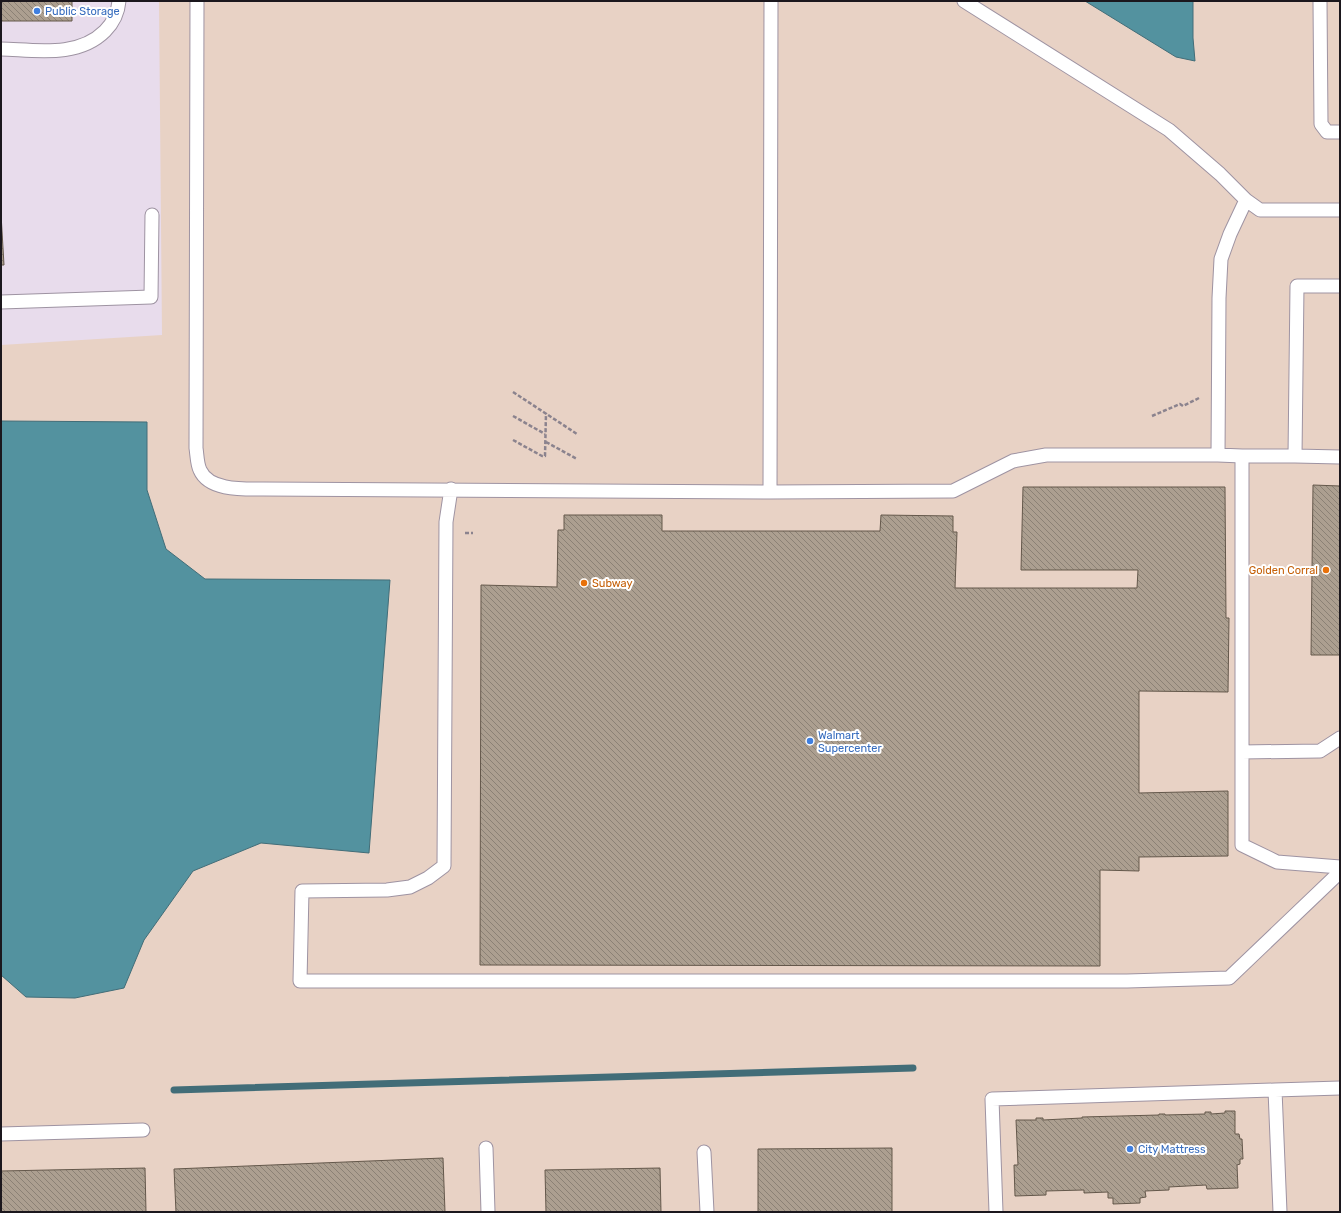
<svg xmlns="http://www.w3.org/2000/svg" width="1341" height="1213" font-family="Rubik,sans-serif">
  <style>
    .commercial { fill: #e8d2c5 }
    .water { fill: #53929f; stroke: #426d78 }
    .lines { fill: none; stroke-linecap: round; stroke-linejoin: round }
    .stream { stroke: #426d78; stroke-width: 7 }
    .building { fill: url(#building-back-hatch); stroke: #64584b }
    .service-casing { stroke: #9e93a2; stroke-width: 15 }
    .path { stroke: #8b838e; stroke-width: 2.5; stroke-dasharray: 4 2; stroke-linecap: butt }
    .service { stroke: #fff; stroke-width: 13 }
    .shop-dot { fill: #3f7fe0; stroke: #fff; stroke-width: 1.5 }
    .food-dot { fill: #e8710a; stroke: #fff; stroke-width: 1.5 }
    .labels { text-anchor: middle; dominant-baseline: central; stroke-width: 4; stroke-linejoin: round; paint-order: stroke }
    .shop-label { font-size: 11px; fill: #366cbe; stroke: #fff; text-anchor: start }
    .food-label { font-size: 11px; fill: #c56008; stroke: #fff; text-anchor: end }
  </style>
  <defs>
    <pattern id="building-back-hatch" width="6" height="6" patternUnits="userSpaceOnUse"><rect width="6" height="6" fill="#ac9f90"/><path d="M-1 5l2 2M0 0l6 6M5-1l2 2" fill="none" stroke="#8b8175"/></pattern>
  </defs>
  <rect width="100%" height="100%" fill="#e8dcec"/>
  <path class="commercial" d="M159,1h1181v1211h-1339v-867l161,-10z"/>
  <path class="water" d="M1085,1h108v37l2,23 -19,-4z
    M1,421l146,1v68l19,59 39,30 185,1 -21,273 -108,-10 -68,28 -49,69 -20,48 -49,10 -49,-1 -25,-22z"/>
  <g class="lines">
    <path class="stream" d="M174,1090l739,-22"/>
  </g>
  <path class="building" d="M1,1h71v20h-71z
    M1,214l3,51h-3z
    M1313,485l27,1v169h-29z
    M1023,487h202l1,131h3l-1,74 -89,-1v102l89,-2v65l-89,1v14l-39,-1v96l-620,-1 1,-380 76,2 1,-57h6v-15h98v16h218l1,-16 72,1v16h4l-2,56h182l1,-18h-117z
    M1225,1111h10v23h4l1,5h2l1,20h-3v5l-3,1 1,23 -31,1 -1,-4 -37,2v3l-24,1 1,6 -6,1v5l-27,1v-6h-5v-6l-24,1v-3l-38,1v4l-31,1 -1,-31h4l-2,-45h20v-2h7v2l39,-2v-1l77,-2v-1h6v1l40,-1v-2h6v2l14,-1z
    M892,1148v64h-134v-63z
    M443,1158l2,54h-269l-2,-43z
    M145,1168l1,44h-145v-41z
    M660,1168l1,44h-115l-1,-42z"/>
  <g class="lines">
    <g class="service-casing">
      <path id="service" d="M197,1l-1,447c1,6 1,16 4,22 9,21 44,19 63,19l507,3 183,-1 60,-30 33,-6h172l1,-157 2,-39 9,-25 16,-34 -26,-26 -51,-44 -205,-129
        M1320,1l1,123 6,8h13
        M1,49c35,1 77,9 104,-18 8,-8 13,-18 14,-30
        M1246,200l14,10h80
        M1,302l150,-5 1,-82
        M1218,455l24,1v389l35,17 63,5
        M1242,456h53l2,-170h43
        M1295,456l45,1
        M451,489l-5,33 -2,344 -16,12 -18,9 -23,3 -85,1 -2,90h827l102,-3 111,-106
        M770,492l1,-491
        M1242,752l78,-1 20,-13
        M1275,1090l65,-2
        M1,1134l142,-4
        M486,1148l2,64
        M704,1152l3,60
        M996,1212l-4,-113 283,-9 5,122"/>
    </g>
    <path class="path" d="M513,392l64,42
      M513,416l32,18
      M1152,416l28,-12 3,2 16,-8
      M513,440l29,16h3l1,-43
      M546,442l31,17
      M465,533h8"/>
    <use href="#service" class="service"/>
  </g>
  <g class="shop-dot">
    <circle cx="37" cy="11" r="4"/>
    <circle cx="810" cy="741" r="4"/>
    <circle cx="1130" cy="1149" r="4"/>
  </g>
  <g class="food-dot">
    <circle cx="1326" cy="570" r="4"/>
    <circle cx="584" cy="583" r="4"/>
  </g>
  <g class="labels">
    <g class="shop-label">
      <text x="45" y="11">Public Storage</text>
      <text x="818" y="735">Walmart<tspan x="818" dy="13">Supercenter</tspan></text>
      <text x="1138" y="1149">City Mattress</text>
    </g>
    <g class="food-label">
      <text x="1318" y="570">Golden Corral</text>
      <text x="592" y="583" text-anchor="start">Subway</text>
    </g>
  </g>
  <rect width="1341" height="1213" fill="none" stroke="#1b171d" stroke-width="4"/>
</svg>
